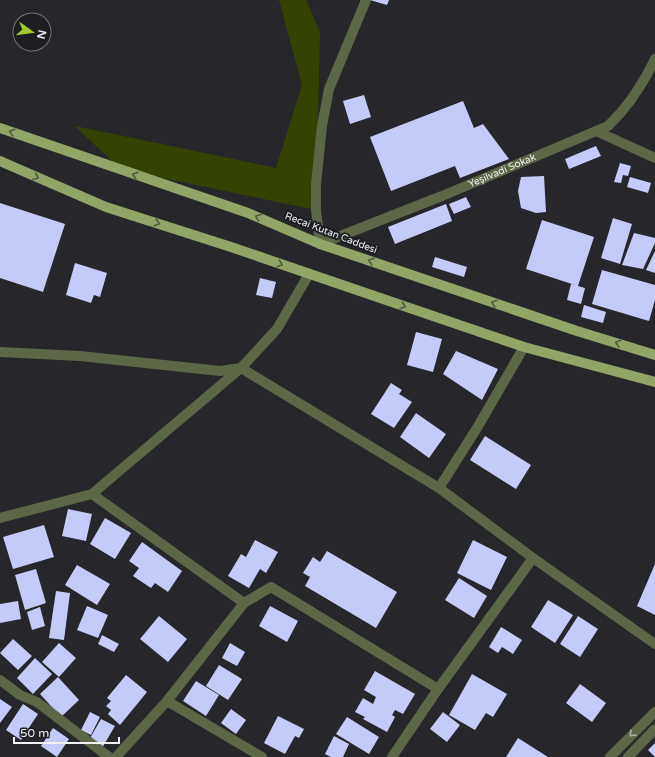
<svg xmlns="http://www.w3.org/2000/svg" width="655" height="757" font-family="'Varela Round',sans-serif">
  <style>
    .green { fill: #344400 }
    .building { fill: #c5cbf8 }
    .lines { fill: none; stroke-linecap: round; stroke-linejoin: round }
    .minor { stroke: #5c6748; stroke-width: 10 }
    .major { stroke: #90a566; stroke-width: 10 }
    .oneway { stroke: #515b40 }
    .oneway2 { stroke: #aeb3a7 }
    .labels { text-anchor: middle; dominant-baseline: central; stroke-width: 4; stroke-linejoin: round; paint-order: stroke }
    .street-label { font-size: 10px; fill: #f1f1f4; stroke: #1d1e21 }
  </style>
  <rect width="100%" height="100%" fill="#27272b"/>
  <path class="green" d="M279,0h27l14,32 -4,178 -196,-41 -45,-43 201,42 26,-83z"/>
  <path class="building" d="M370,0h19l-2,5z
    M364,95l7,22 -21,7 -7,-23z
    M463,101l11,27 9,-4 26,35 -49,19 -5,-12 -64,25 -21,-54z
    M596,146l5,10 -32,13 -4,-10z
    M620,163l11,3 -3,10 -5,-1 -2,8 -7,-1z
    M544,176l2,36 -10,1 -15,-5 -3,-17 3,-14z
    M630,177l21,6 -3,10 -21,-6z
    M466,197l5,10 -17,7 -5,-10z
    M0,203l65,21 -22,68 -43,-14z
    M446,204l6,17 -57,23 -7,-17z
    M613,218l19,6 -12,40 -19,-6z
    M542,220l52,17 -16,49 -52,-17z
    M634,233l21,5v5l-12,26 -21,-4z
    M655,251v22l-9,-3z
    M435,257l32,10 -3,10 -32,-10z
    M75,263l32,10 -7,24 -6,-2 -3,8 -25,-8z
    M602,270l53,15v15l-6,21 -57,-17z
    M260,278l16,4 -4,16 -16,-3z
    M571,284l14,4 -4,16 -14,-4z
    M584,305l22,7 -3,11 -22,-6z
    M416,332l26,7 -9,33 -26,-7z
    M456,351l42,18 -16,31 -39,-26z
    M391,383l11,7 -3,4 13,8 -18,26 -23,-14z
    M416,413l30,21 -17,24 -29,-21z
    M485,436l46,29 -15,24 -46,-29z
    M68,509l24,5 -6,27 -24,-5z
    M105,518l26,15 -16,26 -25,-15z
    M44,525l10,32 -41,12 -10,-32z
    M255,540l23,12 -12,21 -6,-4 -11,19 -21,-12 13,-22 5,3z
    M473,540l34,17 -16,33 -34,-17z
    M142,542l40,29 -14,21 -13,-9 -4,5 -18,-12 6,-8 -10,-7z
    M327,551l70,41 -21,36 -71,-42 5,-9 -7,-4 10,-16 7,5z
    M655,564v51l-18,-9z
    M77,565l33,19 -13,21 -32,-20z
    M36,569l10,34 -21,7 -10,-35z
    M459,578l28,18 -13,22 -29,-18z
    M56,591l14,2 -6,47 -15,-2z
    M548,600l25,15 -18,28 -24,-16z
    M18,601l3,18 -21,4v-19z
    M87,606l21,9 -10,23 -21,-8z
    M270,606l28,15 -11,21 -28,-16z
    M40,607l5,19 -13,4 -5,-18z
    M159,616l28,23 -19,23 -28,-23z
    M578,616l20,13 -18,28 -20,-13z
    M501,627l21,13 -9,14 -11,-7 -4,6 -9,-6z
    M102,635l17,9 -5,8 -16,-8z
    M13,639l19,17 -14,14 -18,-17z
    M59,643l17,15 -17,19 -17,-15z
    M230,643l15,9 -8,14 -15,-8z
    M35,658l17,16 -19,20 -16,-16z
    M219,665l23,14 -14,21 -22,-14z
    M375,671l40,23 -12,20 -8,-4 -3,5 3,2 -8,15 -24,-13 2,-2 -10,-5 8,-14 10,6 3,-7 -12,-7z
    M472,674l35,20 -14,23 -7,-4 -11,17 -26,-15z
    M126,675l21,17 -27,33 -12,-11 3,-4 -5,-4 5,-5 -4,-3z
    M58,677l21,23 -18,17 -21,-23z
    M196,681l23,14 -13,21 -23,-15z
    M580,684l26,19 -14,19 -26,-19z
    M0,699l12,8 -12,16z
    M23,704l15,10 -17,26 -15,-10z
    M231,709l15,11 -10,14 -15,-11z
    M90,712l10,5 -9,18 -10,-5z
    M443,712l17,13 -13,17 -17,-13z
    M278,716l26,13 -5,9 -4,-2 -10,18 -21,-11z
    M347,717l32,20 -10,17 -33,-20z
    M101,719l14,7 -13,22 -13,-8z
    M53,728l16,11 -12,18 -16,-11z
    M334,736l15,8 -6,13h-12l-6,-3z
    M518,738l30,19h-42z
    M655,743v14l-7,-7z"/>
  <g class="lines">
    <g class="minor">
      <path id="s1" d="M366,0l-37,89 -7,37 -6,58v26l4,34 122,-48 166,-70c19,-18 35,-42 47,-67"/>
      <path d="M596,131l59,27"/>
      <path d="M0,352l80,4 140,15 21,-3 36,-39 32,-55"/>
      <path d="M439,488l38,-60 47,-81"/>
      <path d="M92,494l152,109 -77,98"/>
      <path d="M0,518l92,-24 149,-126 198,120 94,70"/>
      <path d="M244,603l27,-16 167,102 -46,68"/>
      <path d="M0,680l20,15 17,7 72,55"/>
      <path d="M438,689l95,-131 122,86"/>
      <path d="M116,757l51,-56 95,56"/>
      <path d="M610,757l45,-45"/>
      <path d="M628,757l27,-28"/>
    </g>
    <path class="major" d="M0,128l248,85 72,31 257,87 78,24
      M0,161l106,46 125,40 293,100 131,35"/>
  </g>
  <defs><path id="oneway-chevron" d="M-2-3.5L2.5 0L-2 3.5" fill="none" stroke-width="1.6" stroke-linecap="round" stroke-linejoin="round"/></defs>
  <g class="oneway">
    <use href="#oneway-chevron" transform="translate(12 132) rotate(-161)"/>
    <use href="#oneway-chevron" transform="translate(135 175) rotate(-161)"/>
    <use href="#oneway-chevron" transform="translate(36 177) rotate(23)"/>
    <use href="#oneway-chevron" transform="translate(258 217) rotate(-157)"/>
    <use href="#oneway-chevron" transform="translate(157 223) rotate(18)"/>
    <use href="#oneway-chevron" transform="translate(371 261) rotate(-161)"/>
    <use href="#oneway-chevron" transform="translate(280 264) rotate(19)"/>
    <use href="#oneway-chevron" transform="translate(494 303) rotate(-161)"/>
    <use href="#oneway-chevron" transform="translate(403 306) rotate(19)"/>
    <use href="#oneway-chevron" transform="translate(618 343) rotate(-163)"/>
  </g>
  <use class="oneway2" href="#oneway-chevron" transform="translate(632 734) rotate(135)"/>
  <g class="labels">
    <g class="street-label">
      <text stroke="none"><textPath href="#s1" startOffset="449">Yeşilvadi Sokak</textPath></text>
      <text transform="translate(331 233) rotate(21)">Recai Kutan Caddesi</text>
    </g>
  </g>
  <g transform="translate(32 32) rotate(104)"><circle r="19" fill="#1d1e21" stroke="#727275"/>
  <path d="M0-3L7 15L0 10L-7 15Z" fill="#a1c92a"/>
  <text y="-6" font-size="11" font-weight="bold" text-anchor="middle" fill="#f1f1f4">N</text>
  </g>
  <path d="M14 737v6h105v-6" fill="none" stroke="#f1f1f4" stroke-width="2"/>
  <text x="20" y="737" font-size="12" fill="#f1f1f4" stroke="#1d1e21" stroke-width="3" paint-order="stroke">50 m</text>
</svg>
